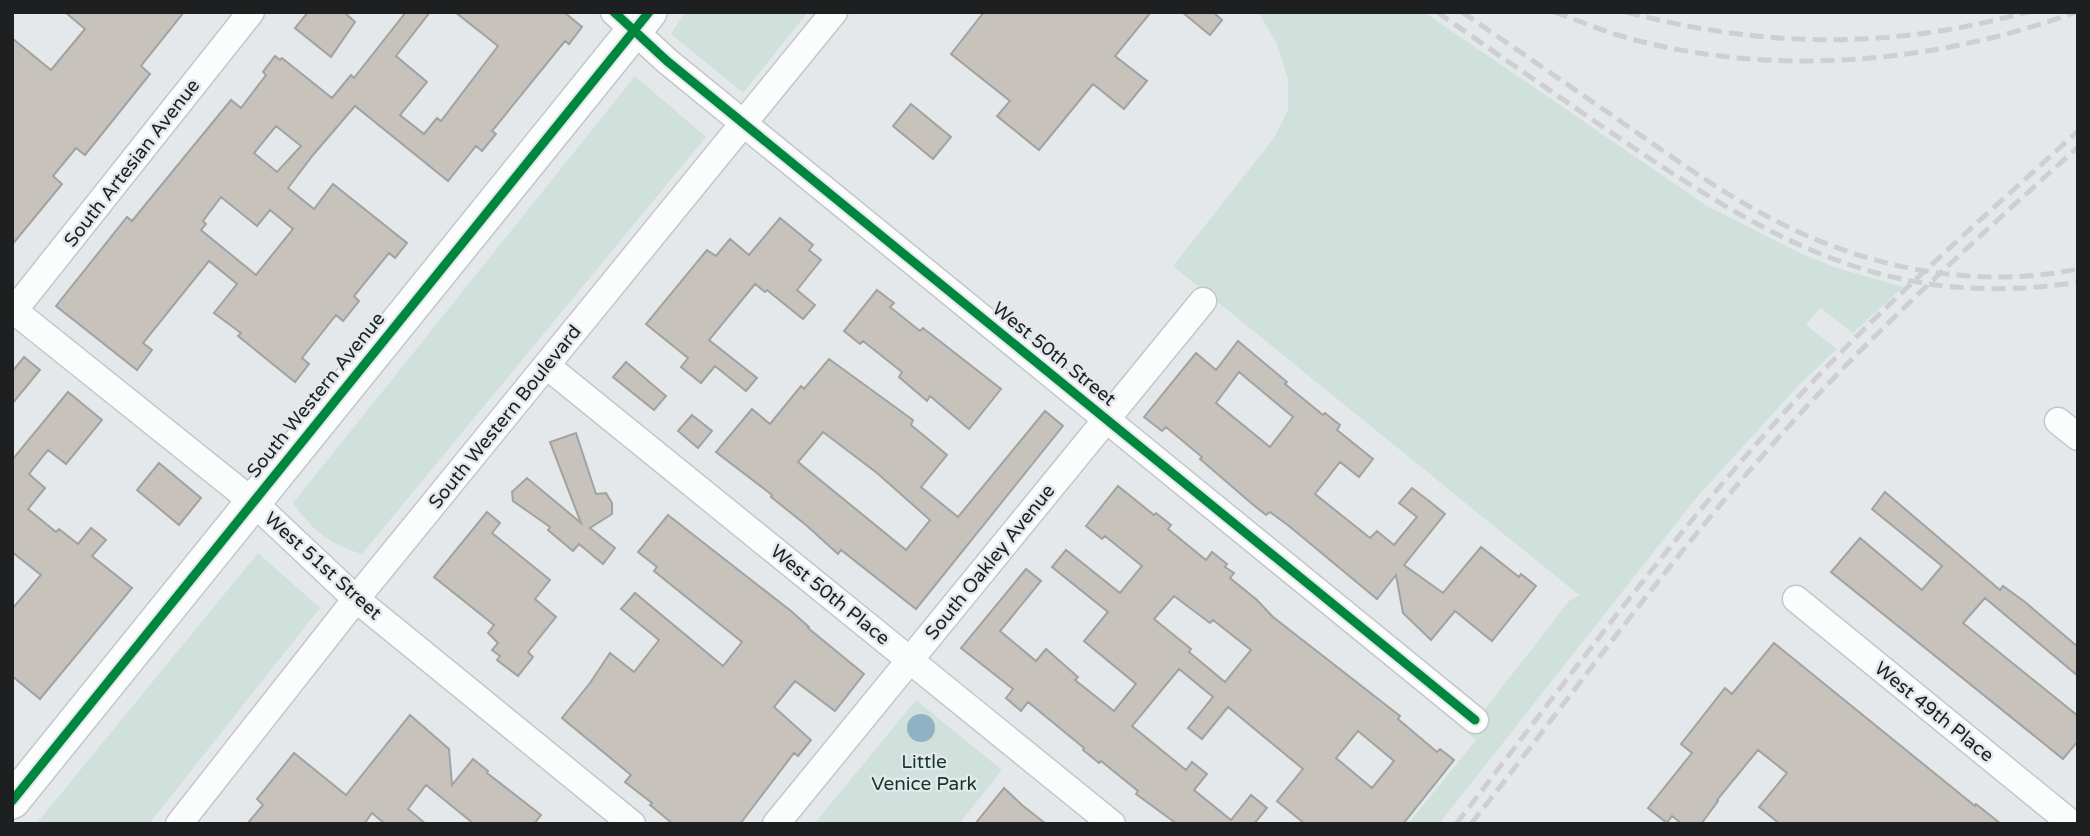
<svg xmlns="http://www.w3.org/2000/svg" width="2090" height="836" font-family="'Varela Round',sans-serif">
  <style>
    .green { fill: #cfe1da }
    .water { fill: #91b1c4 }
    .building { fill: #c7c2bc; stroke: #a1a2a2; stroke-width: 2; fill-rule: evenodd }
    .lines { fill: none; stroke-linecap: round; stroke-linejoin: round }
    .minor-casing { stroke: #c4c6c9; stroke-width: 29 }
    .major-casing { stroke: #c4c6c9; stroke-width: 38 }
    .minor { stroke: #fbfcfc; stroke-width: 26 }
    .major { stroke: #fbfcfc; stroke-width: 35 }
    .rail { stroke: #cecfd0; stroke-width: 5; stroke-dasharray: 14 7; stroke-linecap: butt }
    .cycleway-casing { stroke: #e3e8ed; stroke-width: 13 }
    .cycleway { stroke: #00873e; stroke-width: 9 }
    .labels { text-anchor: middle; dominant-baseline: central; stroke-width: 5; stroke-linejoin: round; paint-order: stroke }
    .street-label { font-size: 19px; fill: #1d1f21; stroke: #e3e8ed }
    .park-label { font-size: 19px; fill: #0f3928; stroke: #e3e8ed }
  </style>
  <rect width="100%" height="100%" fill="#e5e8eb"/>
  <path class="green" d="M685,12h123l-65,81 -72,-59z
    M1258,12h166l283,194 93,47 34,14 69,20 -50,46 -33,-25 -14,17 31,24 -39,37 -101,111 -258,327h-31l68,-84 -6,-5 16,-19 -4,-3 87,-112 10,-6 -406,-329 101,-128 14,-28v-31l-11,-35z
    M635,76l71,61 -344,417c-33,-10 -49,-23 -69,-51z
    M258,553l62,55 -171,216h-113z
    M916,700l86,70 -43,54h-145z"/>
  <path class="water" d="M907 728a14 14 0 1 1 28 0a14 14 0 1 1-28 0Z"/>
  <path class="building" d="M65,12h119l-43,54 9,8 -65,81 -9,-7 -23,28 9,8 -50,61v-207l39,32 34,-41z
    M308,12h36l11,10 -24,35 -36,-29z
    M406,12h24l-34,44 31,26 -27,33 24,19 13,-16 4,3 57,-75 -43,-34h109l18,15 -13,17 -4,-3 -73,90 4,3 -14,17 -6,-5 -28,35 -93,-75 -42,49 -25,33 26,21 19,-25 74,59 -12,15 -6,-5 -35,43 5,5 -16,20 -7,-6 -34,43 7,6 -14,18 -57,-46 3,-3 -27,-20 23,-29 -28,-23 -66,82 9,7 -15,20 -81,-64 71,-89 5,4 99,-121 10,8 25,-33 -3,-3 12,-16 5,4 2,-2 50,40 19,-23 3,3zM276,126l25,20 -24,26 -23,-19zM221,197l36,29 13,-16 23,19 -37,46 -55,-45 5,-6 -3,-3z
    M984,12h167l-36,44 32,25 -23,28 -31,-25 -54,66 -42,-34 13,-15 -59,-47z
    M1182,12h31l9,8 -12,15z
    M911,104l40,33 -18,22 -40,-33z
    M780,218l33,27 -4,5 12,10 -24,30 18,15 -12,14 -36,-29 -2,2 -10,-8 -46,56 48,38 -11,13 -31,-25 -14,17 -20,-16 7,-9 -42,-34 61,-74 9,6 14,-17 19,16z
    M877,290l17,13 -4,4 30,24 3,-3 78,61 -32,40 -39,-33 -3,5 -28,-24 3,-5 -39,-31 -3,3 -16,-13z
    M1238,341l49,41 -2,2 38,31 2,-2 15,12 -3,5 36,29 -14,18 -19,-15 -25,32 55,44 7,-7 17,14 23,-28 -18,-14 13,-15 17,13 16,13 -41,51 39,28 38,-46 38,30 2,-3 15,12 -44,55 -37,-30 -24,29 -28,-27 -7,-38 -19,24 -88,-73 -19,-14 -4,3 -15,-12 -51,-44 2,-2 -36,-30 -4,4 -18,-14 52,-64 20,17zM1239,372l54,45 -23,30 -54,-44z
    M24,357l16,13 -28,34v-32z
    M829,359l84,61 -2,5 36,30 -26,32 37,30 87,-106 18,15 -147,183 -75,-59 -3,4 -32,-29 -35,-28 1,-2 -56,-43 36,-43 18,15 31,-38 3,3zM823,432l54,41 53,47 -24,30 -108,-88z
    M626,362l40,34 -12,14 -41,-33z
    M68,392l34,28 -36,44 -18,-14 -19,24 16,14 -17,21 28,23 3,-3 19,15 13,-16 15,12 -14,16 40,32 -92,111 -28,-23v-67l29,-34 -29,-23v-92z
    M692,415l20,16 -14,17 -20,-17z
    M576,433l20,61 10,-1 6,10v11l-22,14 25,20 -12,16 -24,-20 -6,7 -25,-21 2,-3 -37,-26 -1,-9 15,-14 54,45 -31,-81z
    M159,463l42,35 -22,27 -42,-35z
    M1118,486l36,29 2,-2 15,12 -3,4 38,31 6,-8 15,12 -2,3 9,6 -4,5 27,22 16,17 127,99 -2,3 39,33 3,-3 14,11 -51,64h-98l-28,-23 26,-32 -75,-62 -26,32 -14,-11 25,-31 -34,-28 -47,57 54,44 6,-8 15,12 -13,16 37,30 20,-25 16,13 -13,16h-77l-41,-30 2,-3 -37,-30 -2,2 -16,-13 1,-2 -56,-46 -7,9 -15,-13 7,-9 -52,-41 65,-79 15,12 -41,50 36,30 10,-12 32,28 -3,3 39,31 22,-27 -52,-43 24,-29 -56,-45 14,-17 54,43 22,-27 -37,-30 -3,3 -16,-13zM1174,596l36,27 3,-3 38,30 -26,32 -36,-30 2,-3 -37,-30zM1358,731l36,30 -22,27 -36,-30z
    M1885,492l115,98 3,-4 22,16 53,45v29l-93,-78 -22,25 115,93v25l-15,18 -232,-187 29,-34 62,52 20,-24 -70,-57z
    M487,512l13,11 -8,10 58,47 -15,19 21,18 -28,35 5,5 -15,19 -21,-16 3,-4 -8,-6 6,-7 -10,-10 6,-8 -60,-48z
    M668,515l123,96 18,16 -1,1 56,46 -29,37 -40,-30 -21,26 37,33 -13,16 -4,-3 -54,71h-67l-23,-19 2,-2 -27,-21 6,-7 -69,-57 28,-35 20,-30 24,19 25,-32 -38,-31 14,-16 88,73 19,-24 -88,-71 3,-4 -19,-15z
    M1774,643l201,163 1,-2 25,20h-221l-21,-17 28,-34 -29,-23 -41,50 1,1 -17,23h-19l-10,-8 -5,7 -19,-15 44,-55 -11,-9 44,-56 7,6z
    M410,715l39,34 3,36 21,-26 15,12 -1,2 54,42 -7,9h-60l-48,-39 -18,24 18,15h-41l-13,-11 -8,11h-117l16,-19 -6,-6 37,-46 52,42z
    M1004,788l18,17 24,19h-71z"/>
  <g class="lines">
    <g class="minor-casing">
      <path id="minor" d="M614,12l53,49 808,659
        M12,309l241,193 103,97 276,225
        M12,313l239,-301
        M547,366l565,458
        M2058,421l20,16
        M1796,599l276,225
        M179,824l177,-225 478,-587
        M776,824l427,-523"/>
    </g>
    <g class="major-casing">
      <path id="major" d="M12,801l637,-789"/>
    </g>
    <use href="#minor" class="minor"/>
    <use href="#major" class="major"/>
    <path class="rail" d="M1437,12c63,44 125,87 188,130 149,100 266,169 453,140
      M1462,12c54,37 108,74 161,111 45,31 90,64 138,90 96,53 208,78 317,56
      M1554,12c20,7 40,15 60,22 148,45 318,31 462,-22
      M1626,12c138,36 263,38 401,0
      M1456,824c109,-141 215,-287 335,-419 89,-98 189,-184 287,-274
      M1471,824c99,-126 193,-258 300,-378 95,-108 201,-203 307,-299"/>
    <g class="cycleway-casing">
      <path id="cycleway" d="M614,12l53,49 808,659
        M12,801l637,-789"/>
    </g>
    <use href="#cycleway" class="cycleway"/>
  </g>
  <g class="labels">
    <g class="street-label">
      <text transform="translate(132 163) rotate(-52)">South Artesian Avenue</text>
      <text transform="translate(1054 354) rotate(39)">West 50th Street</text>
      <text transform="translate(316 395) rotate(-51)">South Western Avenue</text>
      <text transform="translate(505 417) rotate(-51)">South Western Boulevard</text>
      <text transform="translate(990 562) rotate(-51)">South Oakley Avenue</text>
      <text transform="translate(323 566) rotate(42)">West 51st Street</text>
      <text transform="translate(830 595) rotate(39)">West 50th Place</text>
      <text transform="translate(1934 712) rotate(39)">West 49th Place</text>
    </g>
    <g class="park-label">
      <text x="924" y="762">Little<tspan x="924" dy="22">Venice Park</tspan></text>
    </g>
  </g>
  <rect width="2090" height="836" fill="none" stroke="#1d1f21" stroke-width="28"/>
</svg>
